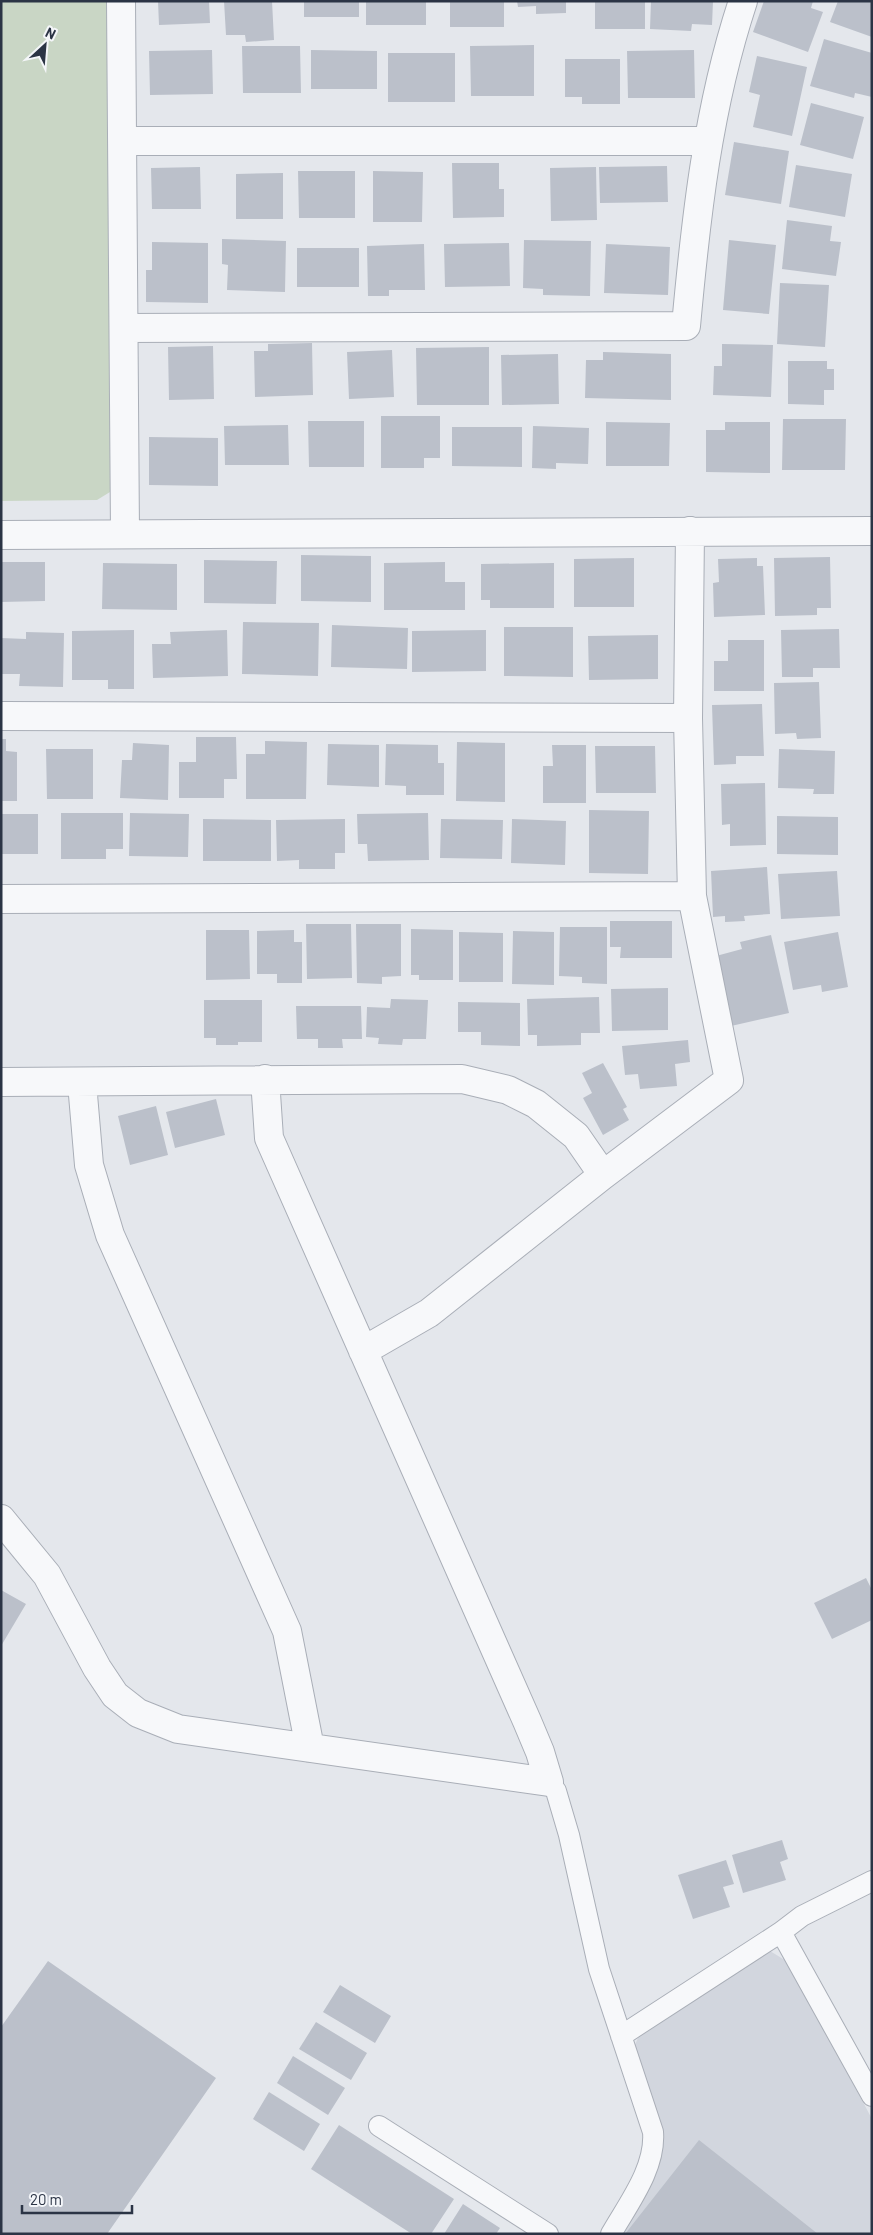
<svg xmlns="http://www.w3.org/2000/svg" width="873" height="2235" font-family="Barlow,sans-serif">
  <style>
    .built { fill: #d2d6de }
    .green { fill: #c9d6c5 }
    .building { fill: #bbc0ca }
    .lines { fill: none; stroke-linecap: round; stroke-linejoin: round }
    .lane-casing { stroke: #a9aeb7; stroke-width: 22 }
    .street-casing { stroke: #a9aeb7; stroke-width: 30 }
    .lane { stroke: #f7f8fa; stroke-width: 20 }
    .street { stroke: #f7f8fa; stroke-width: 28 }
  </style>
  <rect width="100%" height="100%" fill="#e4e7ec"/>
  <path class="built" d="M770,1951l18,11 84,157v115h-253l28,-47 16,-41 -3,-21 -27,-76 5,-11z"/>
  <path class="green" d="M1,1h108l1,491 -13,8 -96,1z"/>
  <path class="building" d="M158,1h51l1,22 -51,2z
    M224,1h48l2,39 -28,2 -1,-7h-19z
    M304,1h55v16h-55z
    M366,1h60v24h-60z
    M450,1h54v26h-54z
    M517,1h49v12l-30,1v-8l-18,1z
    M595,1h50v28h-50z
    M651,1h62l-1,24 -20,-1 -1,7 -41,-2z
    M764,1h49l-2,7 12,4 -15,40 -55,-20z
    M838,1h34v36l-42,-15z
    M824,39l48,14v44l-17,-4 -1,5 -44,-12z
    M534,45v51h-63l-1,-50z
    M242,46h58l1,47h-58z
    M212,50l1,44 -63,1 -1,-44z
    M311,50l66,1v38h-66z
    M694,50l1,48h-67l-1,-47z
    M388,53h67v49h-67z
    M757,56l50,11 -15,69 -39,-9 7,-32 -11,-3z
    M565,59h55v45h-38v-7h-17z
    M811,103l53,14 -11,42 -53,-14z
    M734,142l55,9 -8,53 -56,-9z
    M452,163h47v26h5v28l-51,1z
    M796,165l56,9 -7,43 -56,-10z
    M667,166l1,36 -68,1 -1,-36z
    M200,167l1,42h-49l-1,-41z
    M596,167l1,53 -46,1 -1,-53z
    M298,171h57v47h-56z
    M373,171l50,1 -1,50h-49z
    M283,173v46h-47v-45z
    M787,220l45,6 -2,15 11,1 -5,34 -54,-7z
    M222,239l64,2 -1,51 -58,-2 1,-25 -6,-1z
    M524,240l67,1 -1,55 -47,-1v-6l-20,-1z
    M729,240l47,5 -7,69 -46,-4z
    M152,242l56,1v60l-62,-1v-32h6z
    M509,243l1,43 -65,1 -1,-43z
    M424,244l1,46h-36v6h-21l-1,-50z
    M606,244l64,3 -2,48 -64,-2z
    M297,248h62v39h-62z
    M780,283l49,2 -4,62 -48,-3z
    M312,343l1,52 -58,2 -1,-46h14v-7z
    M722,344l51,1 -2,52 -58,-2 1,-29h8z
    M213,346l1,53 -45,1 -1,-53z
    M489,347v58h-72l-1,-57z
    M392,350l2,47 -45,2 -2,-47z
    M603,352l68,2v46l-86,-2 1,-38h17z
    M558,354l1,50 -57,1 -1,-50z
    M788,361h39v8h7v21h-10v15l-36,-1z
    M381,416h59v42h-16v10h-43z
    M783,419h63l-1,51h-63z
    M308,421h56v46h-55z
    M606,422l64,1 -1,43h-63z
    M725,422h45v51l-64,-1v-42h19z
    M288,425l1,40h-64l-1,-39z
    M533,426l56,2 -1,36 -32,-1v6l-24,-1z
    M452,427h70v40l-70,-1z
    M149,437l69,1v48l-69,-1z
    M301,555l70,1v46l-70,-1z
    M830,557l1,51h-14v7l-42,1 -1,-58z
    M634,558v49h-60v-48z
    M757,558v8h6l2,49 -51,2 -1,-34 6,-1 -1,-23z
    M204,560l73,1 -1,43 -72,-1z
    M1,562h44v39l-44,1z
    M445,562v20h20v28h-81v-47z
    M103,563l74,1v46l-75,-1z
    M554,563v45h-64v-8h-9v-36z
    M243,622l76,1 -1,53 -76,-2z
    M332,625l76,3 -1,41 -76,-2z
    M504,627h69v50l-69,-1z
    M839,629l1,39h-27v9h-31l-1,-47z
    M134,630v59h-26v-9h-36v-49z
    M227,630l1,46 -75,2 -1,-34h19l-1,-12z
    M486,630v41l-74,1v-41z
    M26,632l38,1 -1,54 -44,-1 1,-12h-19v-36l25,1z
    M658,635v44l-69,1 -1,-44z
    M728,640h36v51h-50v-30h14z
    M819,682l2,56 -24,1 -1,-6 -21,1 -1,-51z
    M762,704l2,52h-28v8l-22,1 -2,-60z
    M196,737h40l1,42h-13v19h-45v-36h17z
    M1,739h5v12l11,1v49h-16z
    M265,741l42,1 -1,57h-60v-45h19z
    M457,742l48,1v59l-49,-1z
    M133,743l36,2 -1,55 -48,-2 2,-38h10z
    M328,744l51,1v42l-52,-2z
    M386,744l52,1v18h6v32h-38v-9l-21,-1z
    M552,745h34v58h-43v-37h10z
    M595,746h60l1,47h-60z
    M46,749h47v50h-46z
    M779,749l56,2 -1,43h-21l1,-5 -36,-1z
    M765,783l1,62 -36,1v-22l-8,1 -1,-41z
    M589,810l60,1 -1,63 -59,-1z
    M61,813h62v36h-17v10h-45z
    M130,813l59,1 -1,43 -59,-1z
    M428,813l1,47 -61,1 -1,-17h-9l-1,-30z
    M1,814h37v40h-37z
    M777,816l61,1v38l-61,-1z
    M203,819l68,1v41h-68z
    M345,819v34h-10v16h-36v-9l-22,1 -1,-41z
    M441,819l62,1 -1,39 -62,-1z
    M512,819l54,2 -1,44 -54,-2z
    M767,867l3,47 -26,2 1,5 -20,1v-6l-12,1 -2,-46z
    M837,871l3,45 -59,3 -3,-45z
    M610,921h62v37h-52l1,-11h-11z
    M306,924h45l1,54 -45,1z
    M356,924h45v52l-19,1v7l-25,-1z
    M560,927h47v57l-25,-1v-6l-23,-1z
    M411,929l42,1v50h-34v-5h-8z
    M206,930h43l1,49 -44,1z
    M294,930v12h8v41h-25v-9h-20v-43z
    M513,931l41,1v53l-42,-1z
    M459,932l44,1v49h-44z
    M838,932l10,55 -26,5 -1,-7 -28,5 -9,-48z
    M771,935l18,78 -58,13 -15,-70 26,-7 -2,-7z
    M668,988v42l-56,1 -1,-42z
    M599,997l1,36h-19v12l-44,1v-11h-9l-1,-36z
    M391,999l37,1 -2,39h-23l-1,6 -24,-1 1,-6 -13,-1 1,-30 23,1z
    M204,1000h58v42h-24v3h-22v-7h-12z
    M458,1002l62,1v43l-39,-1v-13h-23z
    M296,1006h65l1,33h-20l1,9h-25v-9h-21z
    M688,1040l2,22 -15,2 2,22 -37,3 -2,-15 -13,1 -3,-29z
    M603,1063l24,44 -4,2 6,11 -26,15 -20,-37 9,-5 -10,-20z
    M216,1099l9,36 -50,13 -9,-36z
    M156,1106l12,49 -38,10 -12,-49z
    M866,1578l6,12v30l-40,19 -18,-36z
    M1,1590l25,14 -25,42z
    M782,1840l6,19 -8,3 6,18 -43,13 -11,-38z
    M726,1860l8,24 -11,3 7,20 -37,12 -15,-44z
    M48,1961l168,117 -109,156h-106v-207z
    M340,1985l51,31 -16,27 -52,-31z
    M316,2022l51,31 -16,27 -52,-31z
    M293,2056l52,32 -17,27 -51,-32z
    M269,2092l51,32 -16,27 -51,-32z
    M339,2125l115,74 -23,35h-19l-101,-65z
    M699,2140l119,94h-193z
    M463,2204l37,24 -4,6h-52z"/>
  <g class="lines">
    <g class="lane-casing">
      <path id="lane" d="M549,1782l7,9 13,44 30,134 54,163c3,36 -25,72 -42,102
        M781,1932l21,-16 70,-35
        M621,2036l160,-104 91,164
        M379,2126l169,108"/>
    </g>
    <g class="street-casing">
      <path id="street" d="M121,1l4,533
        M123,141h585
        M125,328l561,-2c10,-110 22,-219 57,-325
        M1,535l871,-4
        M1,716l687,2
        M1,899l691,-3
        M1,1082l461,-3 46,11 28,14 40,32 27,39
        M82,1083l7,82 21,70 177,396 23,117
        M363,1351l66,-38 174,-138 126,-95 -37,-184 -4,-178 2,-187
        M1,1519l46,56 50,93 18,27 23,18 40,16 371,53 -9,-30 -13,-31 -258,-583 -4,-59"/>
    </g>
    <use href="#lane" class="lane"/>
    <use href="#street" class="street"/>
  </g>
  <rect width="873" height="2235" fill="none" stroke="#2b3445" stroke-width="5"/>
  <g transform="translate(45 45) rotate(26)" stroke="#f4f6f9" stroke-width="4" paint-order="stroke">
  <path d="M0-4L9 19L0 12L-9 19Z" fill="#2b3445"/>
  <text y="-8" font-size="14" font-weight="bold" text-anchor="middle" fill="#2b3445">N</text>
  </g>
  <path d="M22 2205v8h110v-8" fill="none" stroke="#2b3445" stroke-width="2.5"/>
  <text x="30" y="2205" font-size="15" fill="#2b3445" stroke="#f4f6f9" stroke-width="4" paint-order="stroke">20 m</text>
</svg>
